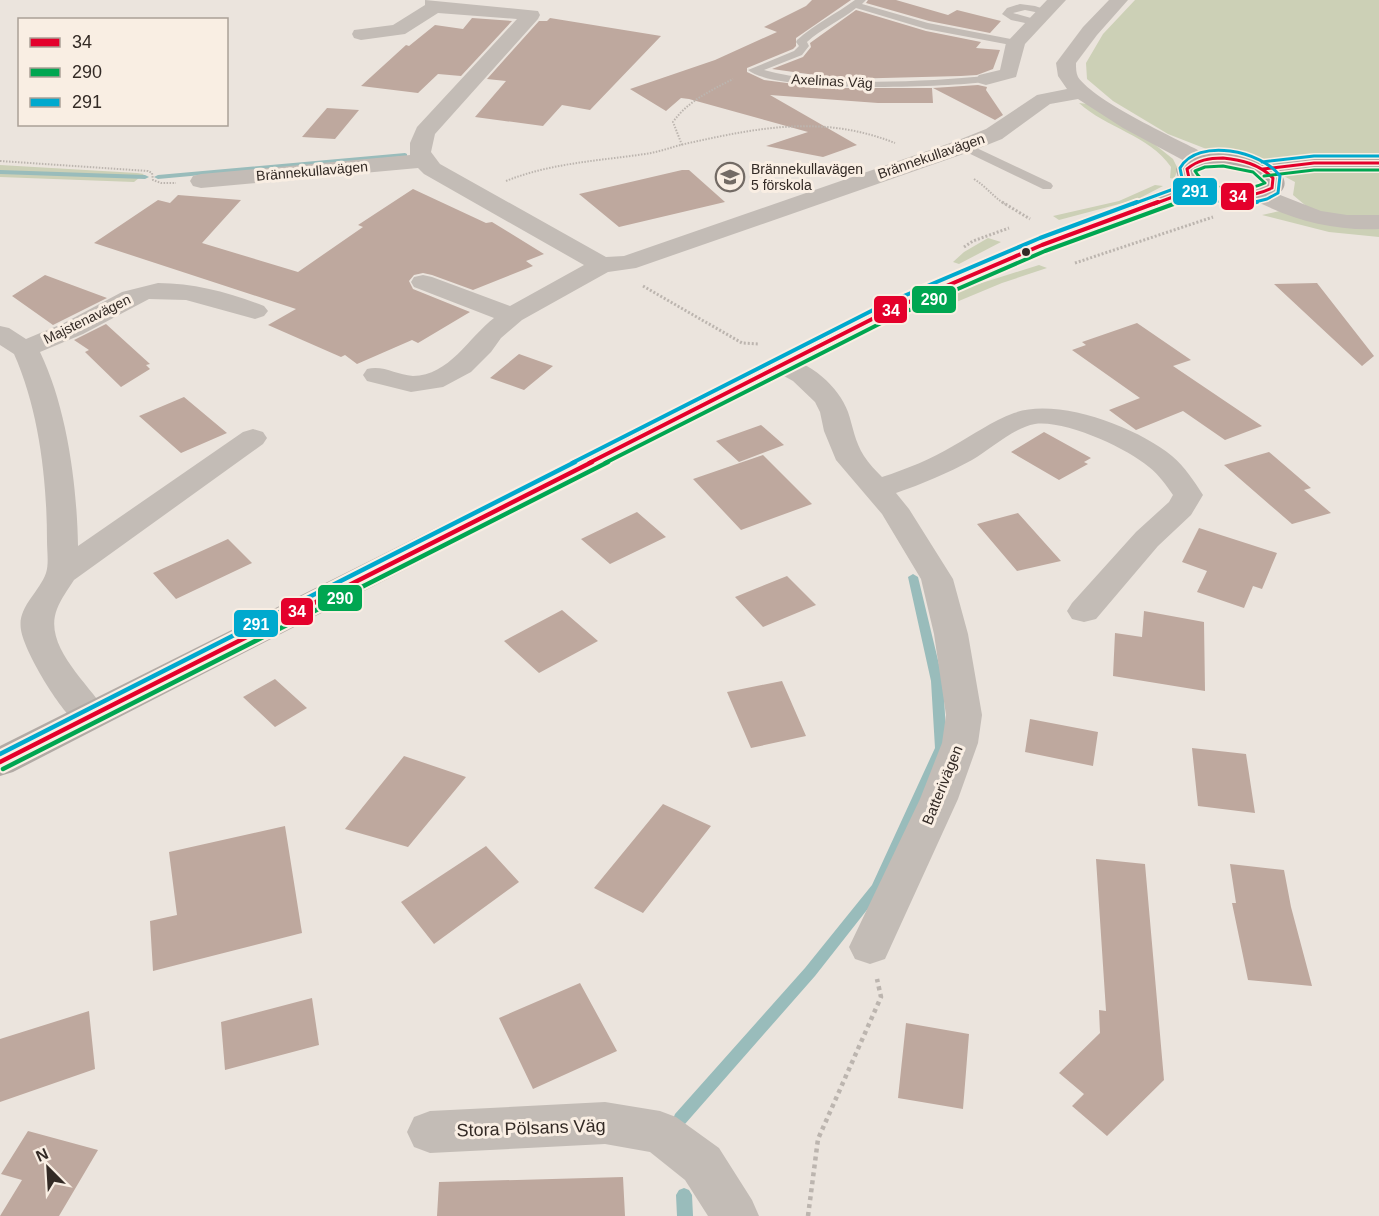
<svg xmlns="http://www.w3.org/2000/svg" width="1379" height="1216" font-family="Arial,sans-serif">
  <style>
    .green { fill: #ccd0b6 }
    .lines { fill: none; stroke-linecap: round; stroke-linejoin: round }
    .stream { fill: #99bcbb; fill-rule: evenodd }
    .building { fill: #bea89e }
    .path-far2 { stroke: #bcb5af; stroke-width: 2; stroke-dasharray: 1.5 1.5; stroke-linecap: butt }
    .path-far1 { stroke: #bcb5af; stroke-width: 3; stroke-dasharray: 2 2; stroke-linecap: butt }
    .path { stroke: #bcb5af; stroke-width: 4.5; stroke-dasharray: 4 4; stroke-linecap: butt }
    .service { fill: #c3bcb6; fill-rule: evenodd }
    .minor { fill: #c3bcb6; fill-rule: evenodd }
    .primary { fill: #b2aaa5; fill-rule: evenodd }
    .bus-1-far2-casing { stroke: #f9eee3; stroke-width: 6 }
    .bus-1-far1-casing { stroke: #f9eee3; stroke-width: 8 }
    .bus-1-casing { stroke: #f9eee3; stroke-width: 9 }
    .bus-2-far2-casing { stroke: #f9eee3; stroke-width: 6 }
    .bus-2-far1-casing { stroke: #f9eee3; stroke-width: 8 }
    .bus-2-casing { stroke: #f9eee3; stroke-width: 9 }
    .bus-3-far2-casing { stroke: #f9eee3; stroke-width: 6 }
    .bus-3-far1-casing { stroke: #f9eee3; stroke-width: 8 }
    .bus-3-casing { stroke: #f9eee3; stroke-width: 9 }
    .bus-1-far2 { stroke: #e4002b; stroke-width: 3 }
    .bus-1-far1 { stroke: #e4002b; stroke-width: 4 }
    .bus-1 { stroke: #e4002b; stroke-width: 4.5 }
    .bus-2-far2 { stroke: #00a651; stroke-width: 3 }
    .bus-2-far1 { stroke: #00a651; stroke-width: 4 }
    .bus-2 { stroke: #00a651; stroke-width: 4.5 }
    .bus-3-far2 { stroke: #00a9ce; stroke-width: 3 }
    .bus-3-far1 { stroke: #00a9ce; stroke-width: 4 }
    .bus-3 { stroke: #00a9ce; stroke-width: 4.5 }
    .bus-dot { fill: #332a25; stroke: #f9eee3; stroke-width: 2 }
    .labels { text-anchor: middle; dominant-baseline: central; stroke-width: 6; stroke-linejoin: round; paint-order: stroke }
    .far-street-label { font-size: 14px; fill: #332a25; stroke: #f9eee3 }
    .far-poi-label { font-size: 14px; fill: #332a25; stroke: #f9eee3; text-anchor: start }
    .street-label { font-size: 15px; fill: #332a25; stroke: #f9eee3 }
    .near-street-label { font-size: 18px; fill: #332a25; stroke: #f9eee3 }
    .line-badge { stroke: #f9eee3; stroke-width: 2 }
    .badge-label { font-size: 16px; text-anchor: middle; font-weight: bold; fill: #fff }
  </style>
  <rect width="100%" height="100%" fill="#ebe4dd"/>
  <path class="green" d="M1135,0h244v237l-50,-5 -67,-17 43,-10 -12,-10 2,-13 -49,-26 -37,-6 -41,-16 -55,-33 -26,-22 -1,-16 17,-29z
    M1079,103l9,1 65,39 20,16 5,10 -4,10 -4,-1 1,-11c-22,-32 -65,-39 -92,-64z
    M0,165l137,8 7,1 -10,8 -134,-5z
    M1155,185l8,1 -25,13 -79,21 -6,-4 66,-15z
    M988,238l13,4 -42,22 -6,-2 11,-10z
    M1039,265l8,3 -45,15 -72,30 -9,-2 48,-24z"/>
  <g class="lines">
    <path class="stream" d="M405,153l2,1v2l-249,23 -4,-2 4,-2z
      M0,170l145,5 4,2 -4,2 -145,-5z
      M913,574l5,3 25,104 4,67 -66,144 -66,84 -130,148 -5,2 -5,-2 -2,-5 2,-5 130,-146 67,-83 63,-137 -4,-67 -23,-104z
      M684,1188l5,2 3,5 1,21h-16l-1,-21 3,-5z"/>
  </g>
  <path class="building" d="M812,0h39l-55,38v8l-3,3 -46,19v4l17,8 61,8h107l1,15h-55l-108,-8 87,50 -34,12 -57,-11 42,-14 -119,-33 -8,-1 -15,13 -36,-22 85,-29 62,-28 -13,-5 42,-21z
    M868,0h28l52,15 9,-5 44,11 -11,12 -61,-12 -63,-18z
    M856,10l70,21 55,11 -5,6 24,2 -7,19 -16,6 -16,1 -117,3 -72,-10 31,-12 8,-10 -1,-4z
    M472,18l40,3 -51,55 -23,-2 -20,19 -57,-7 45,-41 3,1 26,-21 28,4z
    M550,18l111,18 -71,74 -28,-5 -19,21 -68,-9 31,-36 -19,-2 52,-58h8z
    M978,85l9,2 -1,3 17,25 -8,5 -62,-32z
    M327,108l32,2 -24,29 -33,-2z
    M682,170h7l36,32 -106,25 -40,-33z
    M413,189l73,34 6,-1 52,32 -18,7 7,5 -60,24 -41,-15 -9,-2 -9,2 -5,6 4,8 57,23 -52,31 -6,-3 -55,24 -12,-9 -4,2 -73,-32 28,-16 -202,-66 64,-43 12,3 8,-8 63,5 -39,43 96,29 65,-45 -5,-2z
    M45,275l62,23 -54,27 -41,-29z
    M1317,283l57,73 -12,10 -88,-82z
    M1137,323l54,37 -18,6 89,60 -37,14 -42,-29 -47,19 -27,-20 31,-12 -68,-48 14,-5 -4,-3z
    M106,324l44,40 -4,1 4,4 -29,18 -36,-35 4,-2 -15,-10z
    M519,354l34,12 -29,24 -34,-12z
    M184,397l43,36 -46,20 -42,-37z
    M761,425l23,20 -45,17 -23,-21z
    M1044,432l47,26 -7,4 4,2 -29,16 -48,-28z
    M1269,452l42,36 -7,2 27,23 -39,11 -68,-59z
    M763,455l49,49 -71,26 -48,-51z
    M637,512l29,25 -56,27 -29,-25z
    M1018,513l43,48 -44,10 -40,-47z
    M1199,528l78,25 -15,36 -9,-3 -9,22 -47,-16 10,-21 -25,-9z
    M228,539l24,24 -76,36 -23,-26z
    M787,576l29,29 -53,22 -28,-30z
    M562,610l36,31 -59,32 -35,-32z
    M1144,611l60,11 1,69 -92,-15 2,-43 27,4z
    M275,679l32,29 -32,19 -32,-30z
    M782,681l24,55 -55,12 -24,-56z
    M1030,719l68,13 -5,34 -68,-14z
    M1192,748l54,6 9,59 -57,-7z
    M404,756l62,21 -58,70 -63,-18z
    M663,804l48,22 -68,87 -49,-25z
    M285,826l17,107 -149,38 -3,-50 27,-6 -8,-63z
    M486,846l33,36 -85,62 -33,-42z
    M1096,859l49,5 19,216 -57,56 -35,-30 12,-12 -25,-21 41,-40 -1,-23 7,1z
    M1230,864l54,6 7,37 21,79 -64,-6 -16,-77h4z
    M580,983l37,68 -84,38 -34,-71z
    M312,998l7,47 -94,25 -4,-48z
    M89,1011l6,58 -95,33v-63z
    M906,1023l63,11 -6,75 -65,-11z
    M28,1131l70,19 -39,66h-59l22,-36 -21,-6z
    M623,1177l2,39h-188l2,-34z"/>
  <g class="lines">
    <path class="path-far2" d="M682,145l-9,-23c15,-21 37,-31 60,-43
      M0,161l148,10 4,2 1,7 8,3h15
      M974,179c13,8 18,17 31,25
      M506,181c45,-18 91,-20 139,-27 15,-2 29,-8 44,-11 72,-16 135,-28 206,0"/>
    <path class="path-far1" d="M1002,202l28,17
      M964,247l9,-6 36,-13
      M1075,263l138,-46
      M643,286l99,57 16,1"/>
    <path class="path" d="M808,1216l10,-77 63,-142 -4,-18"/>
    <path class="service" d="M855,0h11l-4,4 66,19 88,17 5,3 -5,3 -90,-17 -70,-21c-16,13 -35,21 -49,34l2,4 -7,9 -38,15c60,17 159,12 222,6l5,3 -5,3c-42,5 -209,12 -238,-12l46,-19 5,-5 -3,-4 1,-2c18,-16 39,-26 58,-40z
      M1020,4l15,2 15,5 -5,3 -20,-4 -12,3 25,7 1,2 -5,3 -23,-5 -9,-6 5,-6z
      M964,142l87,41 2,3 -2,3h-8l-83,-40 -2,-3z"/>
    <path class="minor" d="M425,0l113,11 2,4 -2,4 -103,115 -4,18 9,12 166,93 18,-1 332,-115 30,-12 51,-34 30,-6 -9,-13 -2,-13 27,-36 26,-27h19l-31,35 -21,28c0,5 0,10 2,14 17,25 101,63 130,78l3,5 -3,5 -8,2 -8,-2 -69,-37 -45,-29 -28,5 -48,35 -30,12 -336,117 -28,4 -86,48 -21,18 -10,14 -20,20 -28,15 -32,5 -44,-11 -4,-6 4,-6c17,-4 29,6 46,7 36,0 56,-39 81,-58l-80,-31 -3,-5 3,-5 9,-2 9,2 78,29 74,-41 -160,-91 -6,-6 -217,20 -8,-2 -3,-5 3,-5 8,-2 209,-19v-12l7,-16 100,-108 -79,-6 -33,21 -44,6 -7,-2 -2,-4 2,-4 39,-5 32,-20z
      M1047,0h19l-41,44 -9,33 -30,8 -7,-2 -3,-4 3,-4 21,-5 6,-27z
      M1260,187l61,24 26,4h32v14c-46,2 -87,-9 -127,-30l-3,-5 3,-5z
      M158,283c37,0 72,10 106,23l4,5 -4,5 -9,3 -69,-19 -37,-1 -66,35 -43,18c27,56 37,133 38,194l165,-114 10,-3 10,3 4,6 -4,6 -189,136c-6,9 -13,19 -17,29 -15,38 34,76 51,106l-5,9c-9,3 -18,5 -26,-1 -17,-12 -53,-72 -56,-93 -4,-23 18,-37 25,-57 3,-9 1,-22 1,-32 0,-61 -8,-131 -33,-187l-14,-9v-19l9,2 17,11 38,-16 58,-31z
      M783,356c26,6 56,30 65,56 5,15 7,30 16,44 5,8 12,15 18,21 25,-8 49,-18 71,-31 20,-11 39,-25 61,-33 43,-16 123,14 158,43 13,11 22,25 31,39l-12,20 -33,31 -62,73 -12,3 -12,-3 -5,-8 5,-8 64,-71 33,-30 4,-7c-7,-10 -14,-20 -24,-28 -23,-19 -83,-47 -114,-43 -22,4 -44,25 -63,36 -24,13 -50,24 -76,33l13,16 44,70 15,55 14,81 -4,28 -20,56 -73,160 -15,5 -15,-5 -6,-12 71,-148 22,-56 4,-28 -12,-81 -13,-55 -39,-65 -46,-54 -12,-29 -4,-19 -5,-10 -22,-21 -20,-11 -3,-6 3,-6z
      M605,1102l55,9 16,6 43,31 33,52 7,16h-51l-23,-36 -35,-28 -45,-8 -175,9 -16,-6 -7,-15 7,-15 16,-6z"/>
    <path class="primary" d="M1218,151l26,4 23,7 47,-6h65v14h-65l-33,4c18,25 -36,31 -51,29 -10,-1 -22,-8 -31,-8 -11,0 -44,16 -56,20 -84,30 -165,64 -246,101l-884,456 -13,4v-30l879,-440 155,-67 150,-54 -6,-7 -2,-9c10,-14 26,-17 42,-18zM1206,165c20,-2 39,1 55,13v7c-20,10 -45,4 -61,-10l-2,-5z"/>
    <g class="bus-1-far2-casing">
      <path id="bus-1-far2" d="M1223,158c19,2 36,6 50,20l-1,10c-30,14 -57,9 -83,-10l-2,-9c11,-9 22,-11 36,-11z
        M1263,169l51,-6h65
        M1154,204l46,-17"/>
    </g>
    <g class="bus-1-far1-casing">
      <path id="bus-1-far1" d="M589,463l299,-152 154,-66 116,-43"/>
    </g>
    <g class="bus-1-casing">
      <path id="bus-1" d="M0,762l592,-300"/>
    </g>
    <g class="bus-2-far2-casing">
      <path id="bus-2-far2" d="M1223,166l30,6 12,11c-20,9 -57,10 -70,-12l10,-4z
        M1264,176l50,-6h65
        M1175,204l27,-10"/>
    </g>
    <g class="bus-2-far1-casing">
      <path id="bus-2-far1" d="M605,463l286,-145 154,-67 134,-49"/>
    </g>
    <g class="bus-2-casing">
      <path id="bus-2" d="M3,769l605,-307"/>
    </g>
    <g class="bus-3-far2-casing">
      <path id="bus-3-far2" d="M1262,162l52,-6h65
        M1133,204l65,-24
        M1230,204l-26,-7 -21,-14 -3,-15c18,-31 82,-17 100,8l-2,17 -11,6 -20,5"/>
    </g>
    <g class="bus-3-far1-casing">
      <path id="bus-3-far1" d="M1222,202l20,2 15,-2
        M572,463l313,-159 155,-66 97,-36"/>
    </g>
    <g class="bus-3-casing">
      <path id="bus-3" d="M0,754l575,-292"/>
    </g>
    <use href="#bus-1-far2" class="bus-1-far2"/>
    <use href="#bus-1-far1" class="bus-1-far1"/>
    <use href="#bus-1" class="bus-1"/>
    <use href="#bus-2-far2" class="bus-2-far2"/>
    <use href="#bus-2-far1" class="bus-2-far1"/>
    <use href="#bus-2" class="bus-2"/>
    <use href="#bus-3-far2" class="bus-3-far2"/>
    <use href="#bus-3-far1" class="bus-3-far1"/>
    <use href="#bus-3" class="bus-3"/>
  </g>
  <defs>
    <g id="school-ring" transform="scale(1.5)"><circle r="9.5" fill="#f9eee3" stroke="#736b65" stroke-width="1.5"/><path d="M0-5L7-2L0 1L-7-2ZM-4 1L0 2.5L4 1V4Q0 6-4 4Z" fill="#736b65"/></g>
  </defs>
  <g fill-rule="evenodd">
    <use href="#school-ring" x="730" y="177"/>
  </g>
  <circle class="bus-dot" cx="1026" cy="252" r="5"/>
  <g class="labels">
    <g class="far-street-label">
      <text transform="translate(832 81) rotate(3)">Axelinas Väg</text>
      <text transform="translate(931 156) rotate(-19)">Brännekullavägen</text>
      <text transform="translate(312 171) rotate(-5)">Brännekullavägen</text>
      <text transform="translate(87 319) rotate(-26)">Majstenavägen</text>
    </g>
    <g class="far-poi-label">
      <text x="751" y="169">Brännekullavägen<tspan x="751" dy="16">5 förskola</tspan></text>
    </g>
    <g class="street-label">
      <text transform="translate(942 785) rotate(-68)">Batterivägen</text>
    </g>
    <g class="near-street-label">
      <text transform="translate(531 1128) rotate(-2)">Stora Pölsans Väg</text>
    </g>
  </g>
  <g class="line-badge">
    <rect x="1172" y="177" width="46" height="29" rx="6" fill="#00a9ce"/>
    <rect x="1220" y="182" width="35" height="29" rx="6" fill="#e4002b"/>
    <rect x="911" y="285" width="46" height="29" rx="6" fill="#00a651"/>
    <rect x="873" y="295" width="35" height="29" rx="6" fill="#e4002b"/>
    <rect x="317" y="584" width="46" height="28" rx="6" fill="#00a651"/>
    <rect x="280" y="597" width="34" height="29" rx="6" fill="#e4002b"/>
    <rect x="233" y="609" width="46" height="29" rx="6" fill="#00a9ce"/>
  </g>
  <g class="badge-label">
    <text x="1195" y="197">291</text>
    <text x="1238" y="202">34</text>
    <text x="934" y="305">290</text>
    <text x="891" y="316">34</text>
    <text x="340" y="604">290</text>
    <text x="297" y="617">34</text>
    <text x="256" y="630">291</text>
  </g>
  <rect x="18" y="18" width="210" height="108" fill="#f9eee3" stroke="#aaa097" stroke-width="1.5"/>
  <rect x="30" y="38" width="30" height="9" fill="#e4002b" stroke="#aaa097" stroke-width="1.5"/>
  <text x="72" y="48" font-size="18" fill="#332a25">34</text>
  <rect x="30" y="68" width="30" height="9" fill="#00a651" stroke="#aaa097" stroke-width="1.5"/>
  <text x="72" y="78" font-size="18" fill="#332a25">290</text>
  <rect x="30" y="98" width="30" height="9" fill="#00a9ce" stroke="#aaa097" stroke-width="1.5"/>
  <text x="72" y="108" font-size="18" fill="#332a25">291</text>
  <g transform="translate(48 1168) rotate(336)" stroke="#f9eee3" stroke-width="4.5" paint-order="stroke">
  <path d="M0-4.5L10 22L0 15L-10 22Z" fill="#332a25"/>
  <text y="-9" font-size="16" font-weight="bold" text-anchor="middle" fill="#332a25">N</text>
  </g>
</svg>
